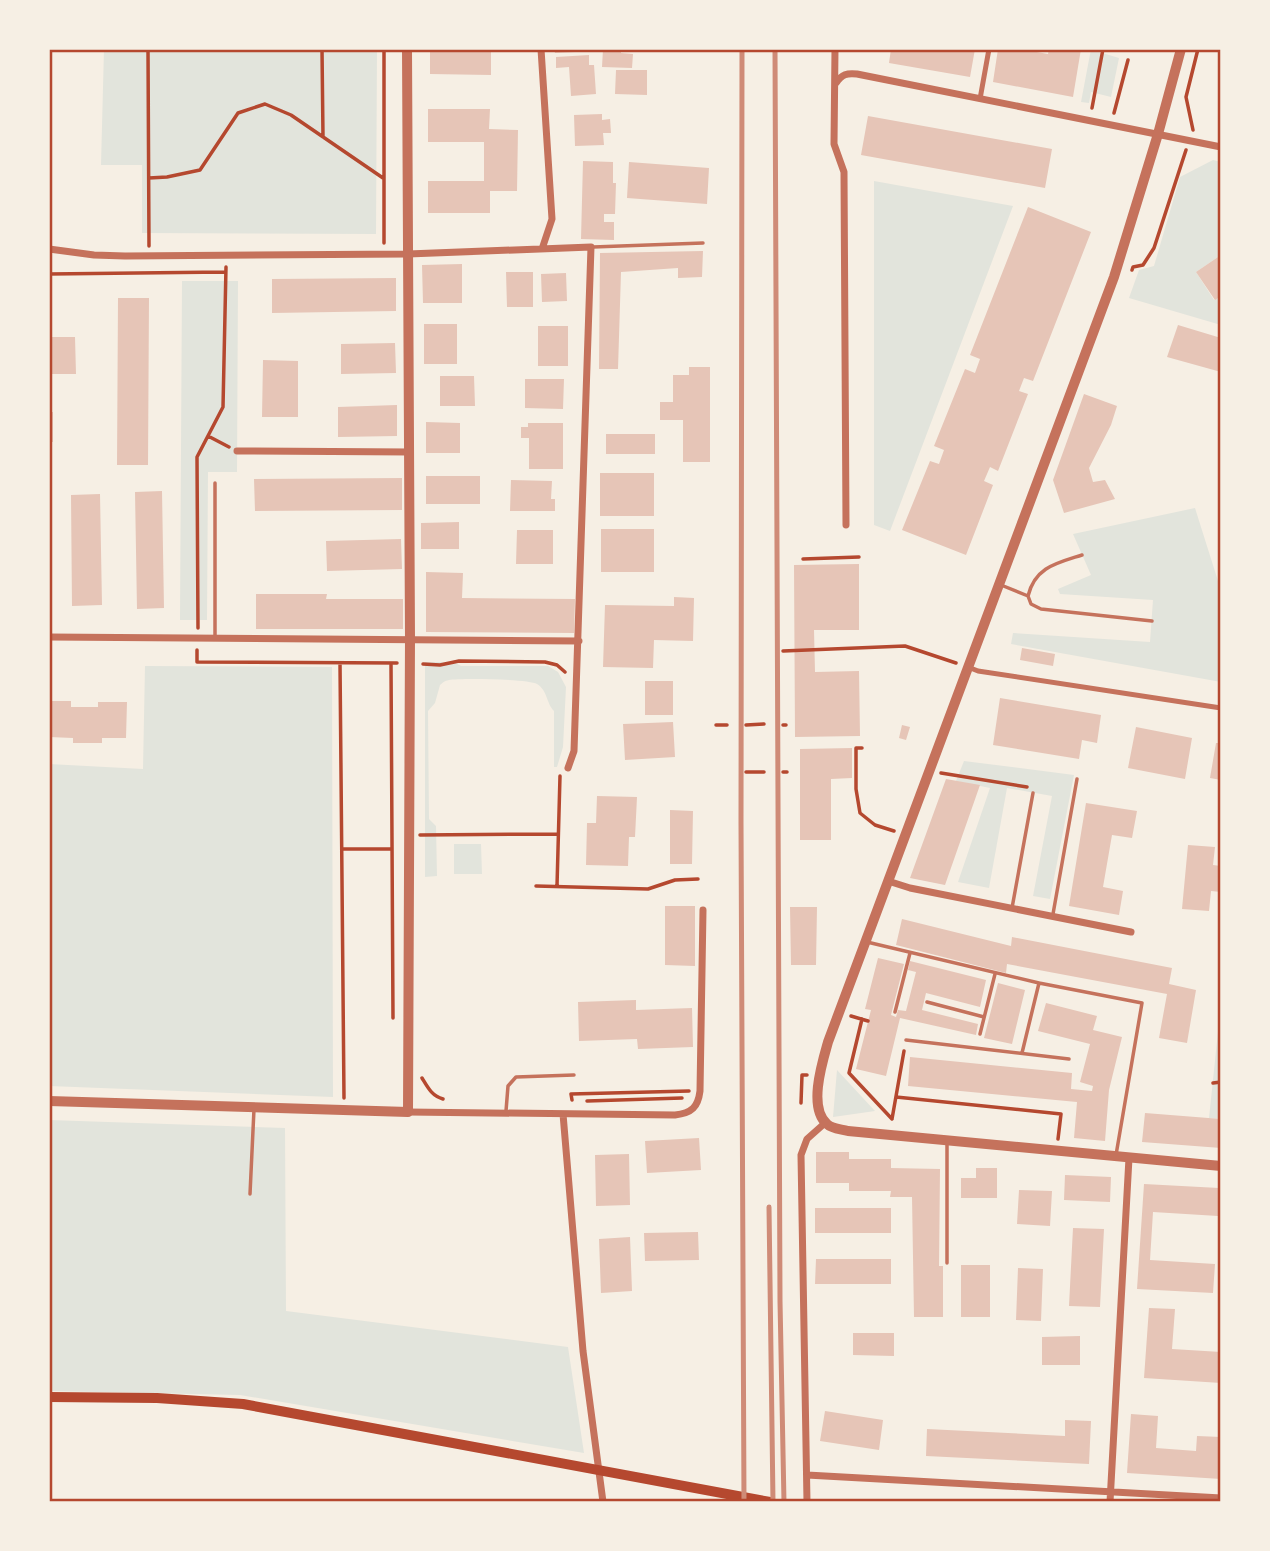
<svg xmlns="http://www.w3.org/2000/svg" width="1270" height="1551" font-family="Mulish,sans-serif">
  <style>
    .green { fill: #e2e4dc }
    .building { fill: #e6c5b7 }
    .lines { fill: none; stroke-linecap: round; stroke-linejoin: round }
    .path { stroke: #b5482f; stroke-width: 3.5 }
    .service { stroke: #c5725c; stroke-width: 3.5 }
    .pedestrian { stroke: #c5725c; stroke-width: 5 }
    .minor { stroke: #c5725c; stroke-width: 7 }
    .tertiary { stroke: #c5725c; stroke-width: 10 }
    .secondary { stroke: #b5482f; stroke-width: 10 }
    .rail { stroke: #cf8b77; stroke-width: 5 }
    .neatline { fill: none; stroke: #b5482f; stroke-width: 2.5 }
  </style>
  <rect width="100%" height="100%" fill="#f6efe4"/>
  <path class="green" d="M104,49h273l-1,185 -234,-1v-68h-41z
    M1091,49h8v3l20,6 -8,39 -20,-5 -2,11 -8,-1z
    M1213,160l8,2v93l-25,17 18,28 7,-4v29l-92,-27 10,-28 15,-4 26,-89z
    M874,181l139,25 -123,325 -16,-6z
    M182,281h56l-1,191h-29l-1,148h-27z
    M1195,508l23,73 3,-1v102l-210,-38 2,-11 137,9 3,-42 -93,-6 -2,-5 33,-14 -18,-41z
    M425,662h29l7,4h87l10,6 8,15 -3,60 -6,20h-3v-56c-8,-8 -6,-20 -17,-27 -8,-5 -77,-6 -88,-4 -5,1 -5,2 -9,5l-5,18 -7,8 1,108 7,7 1,50 -12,1z
    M145,666l187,1 1,430 -284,-11v-322l94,5z
    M964,761l110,14 -24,124 -17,-3 19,-100 -45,-8 -18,100 -31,-6 32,-94 -34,-7z
    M454,844h27l1,30h-28z
    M1221,1003v116l-12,-1z
    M837,1070l38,41 -42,6z
    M49,1120l236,8 1,183 282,36 16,106 -344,-58 -191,-4z"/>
  <path class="building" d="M430,49h88v3h-27v23l-61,-1z
    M554,49h20l1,3 -20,1z
    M603,49h18v4l12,1 -1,14 -30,-1z
    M891,49h84l-5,28 -81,-14z
    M998,49h22l28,5 1,-5h32l-8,48 -80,-15z
    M589,55v10h5l2,29 -25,2 -2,-29 -13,1v-11z
    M616,70h31v25l-32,-1z
    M428,109h62l-1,20 29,1 -1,61h-27v22h-62v-32h56v-39h-56z
    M602,114v6l8,-1 1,14h-8l1,12 -29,1 -1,-31z
    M868,116l184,33 -7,39 -184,-33z
    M583,161l30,1v21h3l-1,31h-11v8h10v18l-33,-1z
    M629,162l80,6 -2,36 -80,-6z
    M1028,207l63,25 -58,149 -9,-3 -5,13 9,3 -30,77 -8,-4 -6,14 9,4 -27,70 -64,-25 28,-69 9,3 5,-14 -10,-4 31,-77 10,4 5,-14 -10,-4z
    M703,251l-1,26 -24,1v-10l-57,4 -3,97h-19l1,-116z
    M1221,255v41l-6,4 -19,-28z
    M462,264v39h-39l-1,-38z
    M506,272h27v35h-26z
    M566,273l1,28 -25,1 -1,-28z
    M396,278v33l-124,2v-34z
    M118,298h31l-1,167h-31z
    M424,324h33v40h-33z
    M1178,325l43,13v34l-54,-15z
    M538,326h30v40h-30z
    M49,337h26l1,37h-27z
    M395,343l1,30 -55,1v-30z
    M263,360l35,1v56h-36z
    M689,367h21v95h-27v-42h-23v-18h13v-27h16z
    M440,376h34l1,30h-35z
    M525,379h39l-1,30 -38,-1z
    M1084,394l33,12 -6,19 -22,43 4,14 12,-2 10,19 -51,14 -11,-33z
    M397,405v31l-59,1v-30z
    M49,412h4v30h-4z
    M426,422l34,1v30h-34z
    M528,423h35v46h-34v-31h-8v-11h7z
    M606,434h49v20h-49z
    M600,473h54v43h-54z
    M426,476h54v28h-54z
    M402,478v32l-147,1 -1,-32z
    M511,480l41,1 -1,18h4v12h-45z
    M162,491l2,117 -27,1 -2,-117z
    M100,494l2,111 -30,1 -1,-111z
    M459,522v27h-38v-26z
    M601,529h53v43h-53z
    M517,530h36v34h-37z
    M401,539l1,30 -75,2 -1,-30z
    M859,564v66h-45l1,42 44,-1 1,65 -65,1 -1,-172z
    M426,572l37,1 -1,25 113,1 -1,34 -148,-1z
    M256,594h71l-1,5h77v30h-147z
    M674,597l20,1 -1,43 -39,-1 -1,28 -50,-1 2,-62 69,1z
    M1022,648l33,6 -2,12 -33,-6z
    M645,681h28v34h-28z
    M1000,698l101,17 -4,28 -15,-3 -3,19 -86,-14z
    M49,701h22v6h27v-5h29l-1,36h-24v5h-29v-5l-24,-1z
    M673,722l2,35 -50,3 -2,-36z
    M902,725l8,2 -4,13 -7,-2z
    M1136,727l56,11 -7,41 -57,-11z
    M1216,743h5v37l-11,-2z
    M852,748v30l-21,1v61h-31v-91z
    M946,779l34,6 -35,100 -35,-7z
    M597,796l40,1 -2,40h-6l-1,29 -42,-1 1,-42h9z
    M1086,803l51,8 -5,27 -20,-3 -9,52 20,4 -4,24 -50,-9z
    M670,810l23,1 -1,53h-22z
    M1188,845l27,2 -2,18 8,1v26l-10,-1 -2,20 -27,-2z
    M665,906h30v60l-30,-1z
    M790,907h27l-1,58h-25z
    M902,919l109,27 1,-9 160,31 -3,16 27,6 -9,53 -28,-5 8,-44 -160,-30 -1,9 -110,-28z
    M878,958l26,6 -13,51 5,2 2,-7 8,1 10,-39 -8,-2 2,-9 76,19 -6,27 -54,-14 -4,17 56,14 -2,11 -76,-17 -14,58 -30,-7 15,-59 -6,-1z
    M998,983l27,7 -13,54 -28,-6z
    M636,1000v10l56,-2 1,39 -55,2 -1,-10 -58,2 -1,-39z
    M1046,1003l51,13 -4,14 29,7 -13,53 -4,51 -31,-3 3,-36 -169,-16 2,-29 162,16 -1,16 21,2 1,-5 -13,-4 10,-38 -52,-13z
    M1145,1113l76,6v29l-79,-6z
    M699,1138l2,32 -54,3 -2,-32z
    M816,1152h33v7h42v9l49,1 -1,97h4v51h-29l-2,-120h-22l1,-6h-42v-8h-33z
    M629,1154l1,51 -34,1 -1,-51z
    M976,1168h21v30h-36v-20h15z
    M1065,1175l46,2 -1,25 -46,-2z
    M1144,1184l75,4 -1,28 -65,-4 -3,48 65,4 -2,29 -76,-4z
    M1019,1190l33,1 -2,35 -33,-2z
    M815,1208h76v25h-76z
    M1073,1228l31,1 -4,78 -31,-1z
    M698,1232l1,28 -54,1 -1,-28z
    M630,1237l2,54 -31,2 -2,-54z
    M816,1259h75v25h-76z
    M961,1265h29v52h-29z
    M1018,1268l25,1 -2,52 -25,-1z
    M1149,1308l26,1 -3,40 49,3v31l-77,-5z
    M853,1333h41v23l-41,-1z
    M1080,1336v29h-38v-28z
    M825,1411l58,9 -4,30 -59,-9z
    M1131,1414l27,2 -2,32 40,3 1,-15 24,1v42l-94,-6z
    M1065,1420l26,1 -2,43 -163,-8 1,-27 138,7z"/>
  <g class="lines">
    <path class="path" d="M148,49l1,197
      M322,49l1,88
      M1092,108l11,-59
      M1114,113l14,-53
      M1193,130l-7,-33 12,-48
      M149,178l18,-1 33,-7 38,-57 27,-9 26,11 92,63
      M384,243v-194
      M1132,270l1,-3 10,-2 11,-17 32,-98
      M49,274l176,-2
      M208,436l21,11
      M803,559l56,-2
      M198,628l-1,-171 26,-50 3,-140
      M197,650v12l200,1
      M783,651l122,-5 51,17
      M340,663l4,435
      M391,663l2,355
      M423,664l17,1 19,-4 86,1 12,3 8,7
      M716,725h11
      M746,725l18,-1
      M783,725h3
      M862,748h-6v41l4,24 15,12 19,6
      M746,772h18
      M783,772h4
      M941,773l86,14
      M420,835l138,-1
      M342,849h50
      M536,886l112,3 27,-9 23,-1
      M557,886l3,-110
      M851,1016l17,5
      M862,1019l-13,54 43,46
      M422,1078c6,10 10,18 21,21
      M1213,1083l8,-1
      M896,1097l165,17 -3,25
      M572,1100l-1,-6 118,-3
      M587,1101l95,-3
      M801,1103l1,-28h5
      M892,1119l12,-68"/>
    <path class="service" d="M593,247l110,-4
      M1082,555c-25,8 -47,12 -54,41l3,8 10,5 111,12
      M1001,585l27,11
      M215,638v-155
      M1012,908l21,-115
      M1053,914l24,-135
      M867,942l172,41
      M927,1002l57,15
      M895,1012l15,-59
      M980,1034l15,-60
      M906,1040l163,19
      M1022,1053l17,-70 103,20 -26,152
      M506,1111l2,-25 8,-9 58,-2
      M947,1143v120
      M250,1194l4,-85"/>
    <path class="pedestrian" d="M980,99l9,-50
      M968,667l10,4 243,37"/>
    <path class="minor" d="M541,49l11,170 -10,30
      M835,49l-1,95 10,28 2,353
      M836,83c6,-9 11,-10 21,-9l364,73
      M49,249l45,6 31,1 283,-2 183,-7 -17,504 -6,17
      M237,451l172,1
      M49,637l530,4
      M888,881l22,7 221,44
      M408,1112l267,3c17,-2 23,-8 25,-24l3,-181
      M563,1114l20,237 20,151
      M807,1475l414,23
      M807,1502l-6,-347 6,-16 18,-16
      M1110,1502l19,-344"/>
    <path class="tertiary" d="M1181,49l-23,85 -44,143 -286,765c-6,21 -20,66 -1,82 5,5 14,5 21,7l373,35
      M49,1101l359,11 2,-474 -3,-589"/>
    <path class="secondary" d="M49,1397l108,1 86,6 527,98"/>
    <path class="rail" d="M742,49l-1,773 3,680
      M775,49l5,1252 4,201
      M769,1207l4,295"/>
  </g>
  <rect width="1270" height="1551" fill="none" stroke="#f6efe4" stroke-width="102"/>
  <rect x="51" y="51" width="1168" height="1449" class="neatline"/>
</svg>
